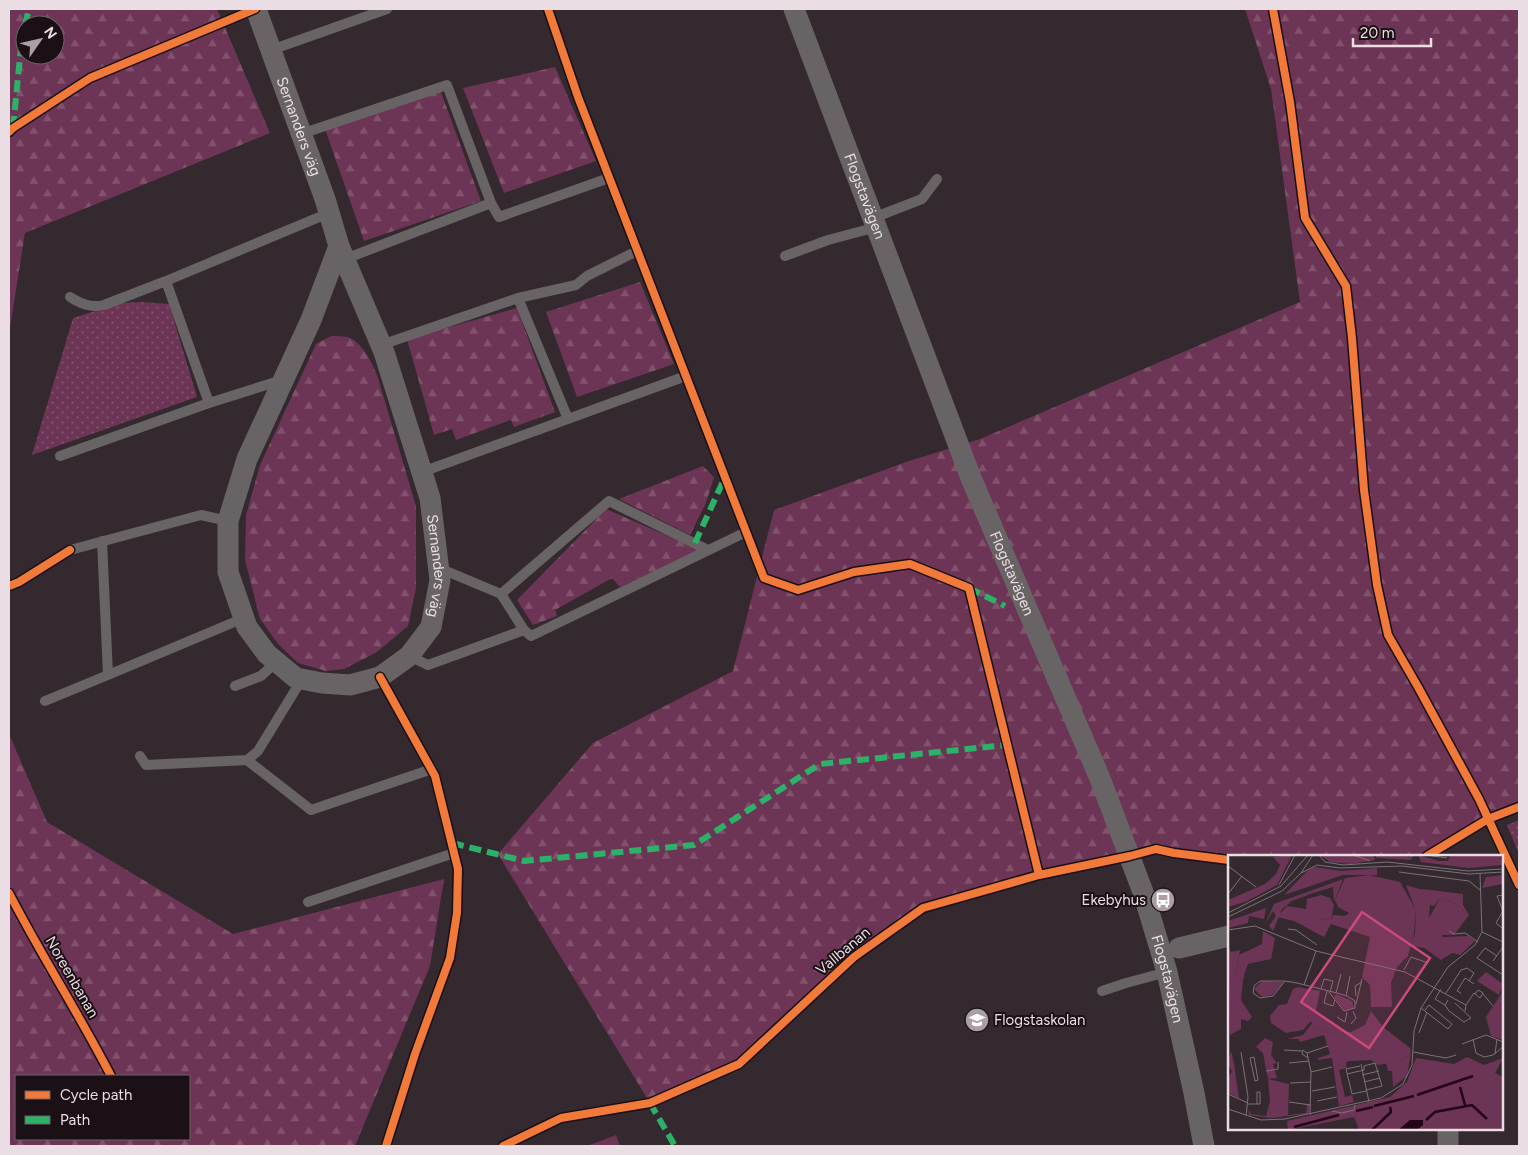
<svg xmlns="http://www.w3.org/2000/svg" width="1528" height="1155" font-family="Figtree,sans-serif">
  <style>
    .grass { fill: url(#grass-dots) }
    .forest { fill: url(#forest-firs); fill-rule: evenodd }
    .pitch { fill: #6d3555 }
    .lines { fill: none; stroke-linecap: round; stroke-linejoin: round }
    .lane { stroke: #686465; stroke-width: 10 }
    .street { stroke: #686465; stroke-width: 21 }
    .quiet { stroke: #2db169; stroke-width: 6; stroke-dasharray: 12 6; stroke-linecap: butt }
    .cycleway-casing { stroke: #1a1015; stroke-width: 11 }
    .cycleway { stroke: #f17a3a; stroke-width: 8 }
    .labels { text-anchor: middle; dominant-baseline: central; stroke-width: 4; stroke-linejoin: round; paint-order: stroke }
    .street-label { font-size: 15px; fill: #ebdde4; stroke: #1a1015 }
    .poi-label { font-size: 15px; fill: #ebdde4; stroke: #1a1015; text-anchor: end }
    .inset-river { fill: none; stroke: #240417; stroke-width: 2.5 }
    .inset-road { fill: none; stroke: #7d7177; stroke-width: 1 }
    .view { fill: #cc497d; fill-opacity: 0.15; stroke: #cc497d; stroke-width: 2.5 }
    .inset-edge { fill: none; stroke: #ebdde4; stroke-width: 2.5 }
  </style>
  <defs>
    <pattern id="grass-dots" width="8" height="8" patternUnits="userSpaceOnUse" patternTransform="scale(1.25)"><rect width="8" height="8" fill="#6d3555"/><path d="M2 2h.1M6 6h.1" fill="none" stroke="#82526d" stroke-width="1.8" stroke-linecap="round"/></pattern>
    <pattern id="forest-firs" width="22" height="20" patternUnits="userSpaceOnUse" patternTransform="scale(1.25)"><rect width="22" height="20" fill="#6d3555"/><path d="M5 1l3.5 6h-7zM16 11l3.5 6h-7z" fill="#82526d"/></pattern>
  </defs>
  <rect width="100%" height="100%" fill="#33292e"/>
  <path class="grass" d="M141,302l28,2 28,93 -165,58 41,-137 48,-15z
    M1519,820v34l-12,-29z"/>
  <path class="forest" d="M9,9h208l53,124 -245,100 -16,101zM25,25h30v30h-30z
    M1245,9h274v798l-31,12 -61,37h-198v4l-55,-7 -18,-4 -26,7 -91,19 -116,33 -69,49 -115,107 -89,39 -152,-249 95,-111 140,-72 41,-161 135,-49 71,-22 320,-137 -29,-213z
    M555,67l41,94 -92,32 -41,-105z
    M439,87l42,114 -117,40 -40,-115z
    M640,282l34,82 -97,33 -31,-85z
    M517,308l38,104 -41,15 -3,-7 -55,20 -4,-11 -18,6 -27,-96z
    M331,336c5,0 11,0 16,1 15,4 26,27 31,41l38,128v82l-8,38 -31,26 -33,17 -18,2 -28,-8 -20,-19 -18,-25 -15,-59 1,-45 14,-50 56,-121z
    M703,466l11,11 -8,26 -16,32 -71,-36z
    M606,509l94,41 -80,37 -8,-9 -57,32 2,6 -24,9 -16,-25z
    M9,734l38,88 186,112 211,-55 -14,87 -75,180h-346zM16,1076h173v63h-173z"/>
  <path class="pitch" d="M616,1135l4,11h-33z"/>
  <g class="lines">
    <path class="lane" d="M271,50l116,-41
      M301,134l146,-49 44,118 -146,56
      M491,203l8,14 110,-39
      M873,218l49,-19 15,-20
      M785,256l43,-16 49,-13
      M70,297c11,7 21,11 34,8l62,-24
      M518,298l50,121
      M381,345l137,-47 58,-13 11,-9 50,-25
      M282,380l-73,23 -43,-122 163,-68
      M60,456l149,-53
      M422,472l264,-96
      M102,541l6,134 136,-57
      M70,550l131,-35 27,6
      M439,568l62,26 23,36
      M501,594l108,-93 99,49
      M409,656l19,9 96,-35 7,6 215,-104
      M235,686l26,-10 15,-14
      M45,701l63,-26
      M140,756l6,9 101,-5 11,-9 44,-72
      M247,760l64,50 121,-41
      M308,902l146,-49
      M1102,991l24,-8 41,-11"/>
    <g class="street">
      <path id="s1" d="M256,9l69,190 14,47 45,106 46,146 10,82 -9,47 -22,29 -29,21 -30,8 -28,-2 -26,-5 -29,-24 -20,-27 -19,-55v-51l19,-62 64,-139 28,-74"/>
      <path id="s2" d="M794,9l177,469 128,298 44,116 24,80 27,121 10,53"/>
      <path d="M1179,948l50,-12"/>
      <path d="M1448,1129v17"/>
    </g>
    <path class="quiet" d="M25,25l4,-16
      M13,128l9,-91 3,-11
      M695,543l30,-66
      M969,588l36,18
      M452,843l72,18 170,-16 126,-81 187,-19
      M650,1103l25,43"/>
    <g class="cycleway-casing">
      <path id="cycleway" d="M548,9l30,88 186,481 34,12 56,-18 56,-8 59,24 70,287
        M1273,9l17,93 15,116 41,68 6,52 12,152 13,95 11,50 30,52 61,112 40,86
        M9,132l4,-4 77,-50 165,-69
        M9,586l10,-4 51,-32
        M380,677l55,99 23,93 -1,44 -7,45 -35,96 -29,92
        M1427,856l61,-37 31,-12
        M9,893c32,62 70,121 102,183
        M503,1146l58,-28 89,-15 89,-39 115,-107 69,-49 116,-33 91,-19 26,-7 18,4 55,7"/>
    </g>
    <use href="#cycleway" class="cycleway"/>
  </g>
  <defs>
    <g id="bus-disc" transform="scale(1.25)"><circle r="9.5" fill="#ab9ea4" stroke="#1a1015"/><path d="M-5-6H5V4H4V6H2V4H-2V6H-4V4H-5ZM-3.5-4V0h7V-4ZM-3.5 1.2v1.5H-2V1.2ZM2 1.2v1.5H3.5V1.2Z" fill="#fff"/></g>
    <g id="school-disc" transform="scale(1.25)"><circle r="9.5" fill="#ab9ea4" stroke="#1a1015"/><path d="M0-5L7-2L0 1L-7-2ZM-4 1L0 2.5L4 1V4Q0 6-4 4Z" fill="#fff"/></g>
  </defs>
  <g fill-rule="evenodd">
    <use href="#bus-disc" x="1163" y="900"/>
    <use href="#school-disc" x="977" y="1020"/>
  </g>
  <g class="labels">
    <g class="street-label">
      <text stroke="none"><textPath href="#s1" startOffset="125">Sernanders väg</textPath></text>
      <text stroke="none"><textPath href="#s2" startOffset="200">Flogstavägen</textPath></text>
      <text stroke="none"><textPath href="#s1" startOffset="588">Sernanders väg</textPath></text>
      <text stroke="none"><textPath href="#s2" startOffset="605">Flogstavägen</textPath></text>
      <text transform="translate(843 951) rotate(-40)">Vallbanan</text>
      <text transform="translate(72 977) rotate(60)">Noreenbanan</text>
      <text stroke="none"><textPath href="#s2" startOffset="1040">Flogstavägen</textPath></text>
    </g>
    <g class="poi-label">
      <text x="1146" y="900">Ekebyhus</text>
      <text x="994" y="1020" text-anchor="start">Flogstaskolan</text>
    </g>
  </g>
  <g transform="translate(1228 855)">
    <rect width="275" height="275" fill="#33292e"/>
    <path d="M92,0h53l2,5 -25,4 -20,-2zM147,0h39l-3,5 -34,-2zM190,0l21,6h9l2,-5 50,-1 3,10 -35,3 -47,-6zM87,12l26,4 36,-3v7h-34l-59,20 24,-25zM275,20v9l-21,4 4,-11zM115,24l-9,23 -1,-15 -20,6 -21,8 -10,8 -9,22 -4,-5 7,-10 -3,-5 -9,15 10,-22zM178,30l17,5 -1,13h8l-1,15 14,19 25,-1 7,5 -15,14 -8,-2 -11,7 -17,-12 -14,-2 5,-13 1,-22zM38,53l-2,11 -15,-3 -1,7 -20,5v-7zM0,90l3,7 9,-2 -3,19 8,3 -2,9 -9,-10 -6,2zM258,117l17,12 -4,11 -22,-14zM275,136v49l-12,-4 -5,-19zM85,167v5l19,7 24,16 -6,5v6l-4,1 1,6 -8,2 6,27 7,-2 2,7 -15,4 -7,-48 -14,2v-2l12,-4 -6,-19 -24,7 -1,-3h-12l16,-4zM3,196l3,13 5,34 -11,-5v-16l4,-5 -4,-9zM183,199l-4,22 -14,11 -1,-16h-4l-2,-8 15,-2zM239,202l17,8 19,-7 -8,15 8,4v53h-130l19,-17 -36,2 3,15 -5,-13 -66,13 -1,-9 103,-24 17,-15 9,-24 38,6zM40,224l21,5 -1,31 18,-2 1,-8h3l-1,7 -2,2 -37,4 -21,-3 -1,-5 3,4 15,2 4,-15z" fill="#6d3555"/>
    <path d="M64,0l-15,30 -32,17 -17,5v-7l37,-16 11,-10 4,-9 -7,-8zM141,20l31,7 16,28 -2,23 -6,23 -11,11 -6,16 1,24h-21l-1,-22 -8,-8 8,-40 -39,-13 -7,13 -30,-16 -17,-4 10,-11 25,4 10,9 9,1 2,-5 12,1 4,-3 -11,-6 -3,-7 10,-22zM212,43l16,6 13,11 -15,20h-16l-9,-17zM35,76l12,7 -4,21 -23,5 -3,8 -8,-2 2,-15 23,-11zM1,116h5l9,10 -2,19 11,17 -4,4 -7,-2v10l-11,6zM34,126l20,1 1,2 -11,11 -10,2 -8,-8zM70,132l22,4 -4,19 15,14 13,7 7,1 14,-7 6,-14 12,16 27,21 1,6 -10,7 -23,4 -7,-5 -21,1v-6l6,-5 -9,-2 -15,-14 -19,-7 -2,-6 -8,9 -17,3 -15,-10 -1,-7 9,-11 8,-1 6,-15zM108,139l16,7 2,7 -10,2 -10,-13zM37,183l8,4 -2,13 6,8 -4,1 4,14 -9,1 -5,-26 -7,-6zM190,206h11l11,6 2,8 -21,-9z" fill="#6d3555"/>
    <path d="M195,34l40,5v11l6,10 -13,-11 -16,-6 -6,8 -13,-3zM93,40l9,3 4,7 -3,15 -9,-1 -16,-10 1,-10zM162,251l2,7 -19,17h-14l-3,-15z" fill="#6d3555"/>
    <path d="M182,265h13v5l-6,5h-19z" fill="#240417"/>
    <path class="inset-river" d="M232,232l5,18M189,240l56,-19M146,251l40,-10M128,256l17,-4M198,265l9,-8 37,-7 15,14M66,272l45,-12M144,275l19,-18 -1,-5"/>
    <path class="inset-road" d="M91,0l6,7 18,3 44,-3 81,9 35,-2M125,0l17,6M198,0l21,3M0,11l28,21M171,17l70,9 11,9M73,18l16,-8 23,3 62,-2 67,8 34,-2M51,30l16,-30M0,39l14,-18M275,40l-6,1 6,15M0,58l53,-27 27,-31M0,62l54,-26 19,-18 12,-18M274,73l-6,-5 7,-12M60,74l8,1 21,15M0,75l27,-4 61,25 89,21 61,33 -1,6M221,76l5,3 11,-1 13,9M254,77l21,10M269,101l-12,-8 -8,10 26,17M265,106l10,-14M176,115l7,-13 17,6M57,126l-12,15 -13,2 -7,-5 1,-7 6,-5h25l12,2 40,10 10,3 8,5v7l-11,3 -15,-19M76,130l12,-34M93,134l3,-10 9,2 -3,11M213,134l-6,10 10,6M99,136l-3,12 9,3 2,-6M108,138l5,-19M218,138l15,-23 6,-2 7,5 -5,8M233,138l-4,-2 8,-13 9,6M255,139l10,12M118,141l4,-20M128,141l-1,-10 7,-4M220,145l-3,5 4,6 15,11 7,-4 -16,-15M128,149l6,-25M238,150l8,-12 6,5 3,-5 -5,-3 -3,4M193,153l27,21 4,-5 -23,-19 -4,5M109,162l8,5 2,-10M123,169l5,-6 -3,-7M191,178l8,-21M245,184l3,14 8,4 9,-2 10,-8M234,189l24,-9 17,7M56,195l18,1M13,197l7,45 -2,19M185,197l33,6 10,-3M79,198l21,-7M267,199l2,-15M26,202l4,23 -3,1 -5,-23zM80,203l-6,-4 1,-4 4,3 4,19 -1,43M61,208l20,-2M133,209l8,38M132,211l-14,3 6,25 14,-3M38,216l12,-2v-7M83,217l21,-5M119,219l17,-4v-4l11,-3 7,23 -16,4M134,220l17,-4M136,227l16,-4M62,228l21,-1M84,236l23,-4M0,239l20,9M89,246l20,-4M61,247l22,3M20,249h12v-12h-3v12M0,254l33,11 24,-1 96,-21 22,-14 9,-19 2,-34 7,-23 27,-41 27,-22 7,-13 -2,-58M104,256l10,2 12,-3 1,-5"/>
    <path class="view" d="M134,57l68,46 -61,90 -68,-46z"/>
    <rect width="275" height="275" class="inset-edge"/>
  </g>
  <rect width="1528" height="1155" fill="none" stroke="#ebdde4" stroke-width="20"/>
  <rect x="15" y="1075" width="175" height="65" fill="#1a1015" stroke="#6e6268"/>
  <rect x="25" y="1091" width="25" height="8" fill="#f17a3a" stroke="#6e6268"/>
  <text x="60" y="1100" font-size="15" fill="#ebdde4">Cycle path</text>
  <rect x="25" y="1116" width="25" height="8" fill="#2db169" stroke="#6e6268"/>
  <text x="60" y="1125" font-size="15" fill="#ebdde4">Path</text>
  <g transform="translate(40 40) rotate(56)"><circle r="24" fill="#1a1015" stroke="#6e6268"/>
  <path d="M0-4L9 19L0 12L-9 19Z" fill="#ab9ea4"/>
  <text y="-8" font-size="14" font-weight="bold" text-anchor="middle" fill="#ebdde4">N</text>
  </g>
  <path d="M1353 38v8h78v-8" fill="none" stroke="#ebdde4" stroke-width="2.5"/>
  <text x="1360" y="38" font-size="15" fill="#ebdde4" stroke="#1a1015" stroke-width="4" paint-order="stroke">20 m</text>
</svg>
